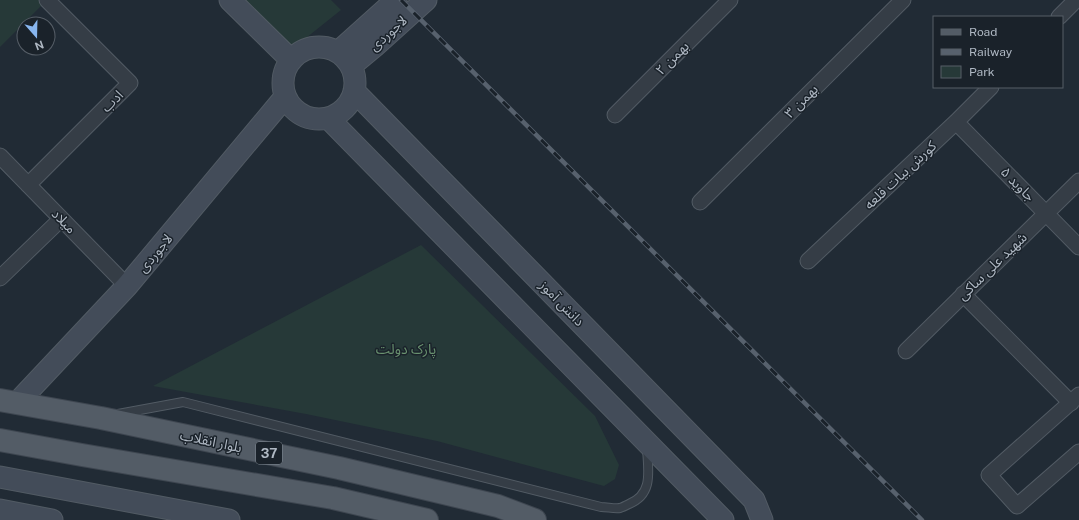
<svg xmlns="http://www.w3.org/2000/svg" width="1079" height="520" font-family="'Public Sans','Noto Sans Arabic',sans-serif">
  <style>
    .green { fill: #263938 }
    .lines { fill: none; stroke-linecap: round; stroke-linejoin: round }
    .lane-casing { stroke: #525b64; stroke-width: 10 }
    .street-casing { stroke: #525b64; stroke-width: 17 }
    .secondary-casing { stroke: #525b64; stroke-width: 23 }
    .primary-casing { stroke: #3e4650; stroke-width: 24 }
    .lane { stroke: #353d46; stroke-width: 8 }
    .street { stroke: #353d46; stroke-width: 15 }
    .secondary { stroke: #434c59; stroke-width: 21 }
    .primary { stroke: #535c66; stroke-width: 22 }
    .rail-casing { stroke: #57616d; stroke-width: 4.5 }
    .rail { stroke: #1a222a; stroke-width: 3; stroke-dasharray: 9; stroke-linecap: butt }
    .labels { text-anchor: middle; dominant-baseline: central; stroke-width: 3; stroke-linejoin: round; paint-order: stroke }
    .shield { fill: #1a222a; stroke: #828b95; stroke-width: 1 }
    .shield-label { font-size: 13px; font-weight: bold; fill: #afb8c3 }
    .street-label { font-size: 14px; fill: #afb8c3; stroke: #1a222a }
    .park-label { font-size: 14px; fill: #69916f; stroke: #1a222a }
  </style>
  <rect width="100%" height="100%" fill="#212b35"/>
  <path class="green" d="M0,0h39l4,4 -43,43z
    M242,0h89l10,10 -50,40z
    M421,245l174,171 24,49 -4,14 -11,7 -167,-45 -131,-27 -153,-28z"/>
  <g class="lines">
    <g class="lane-casing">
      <path id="lane" d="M118,414l65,-12 418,105c6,0 14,2 19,1 3,-1 7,-3 9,-4 25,-10 19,-34 18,-56"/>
    </g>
    <g class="street-casing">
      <path id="street" d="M1059,17l17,-17
        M615,115l115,-115
        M956,122l123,125
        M0,156l127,130
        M28,185l102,-102 -83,-83
        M700,202l203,-202
        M808,261l148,-139 35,-35
        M0,278l61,-59
        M963,294l108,109
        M906,351l173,-170
        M1079,395l-90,80 28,31 62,-54"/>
    </g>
    <g class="secondary-casing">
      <path id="secondary" d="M230,0l61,60
        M283 83a36 36 0 1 1 72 0a36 36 0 1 1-72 0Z
        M338,52l58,-52
        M351,66l24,-20 51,-46
        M354,91l400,409 8,20
        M328,118l395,402
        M17,403l110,-117 158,-189
        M0,477l229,43
        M0,510l52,10"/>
    </g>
    <g class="primary-casing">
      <path id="primary" d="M0,400l101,18 238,50 159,38 37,14
        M0,440l82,15 251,43 94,22"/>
    </g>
    <use href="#lane" class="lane"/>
    <use href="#street" class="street"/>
    <use href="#secondary" class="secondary"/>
    <use href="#primary" class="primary"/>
    <g class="rail-casing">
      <path id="rail" d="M401,0l521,520"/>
    </g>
    <use href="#rail" class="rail"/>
  </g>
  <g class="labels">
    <rect class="shield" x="256" y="442" width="26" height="22" rx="3"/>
    <g class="shield-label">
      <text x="269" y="453">37</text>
    </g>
    <g class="street-label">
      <text transform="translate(388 33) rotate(-42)">لاجوردی</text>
      <text transform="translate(672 58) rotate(-45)">بهمن ۲</text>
      <text transform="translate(112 101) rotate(-45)">ادب</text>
      <text transform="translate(801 101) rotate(-45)">بهمن ۳</text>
      <text transform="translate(900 175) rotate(-43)">کورش بیات قلعه</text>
      <text transform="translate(1018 184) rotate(45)">جاوید ۵</text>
      <text transform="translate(64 221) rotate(46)">میلاد</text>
      <text transform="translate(155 253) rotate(-50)">لاجوردی</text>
      <text transform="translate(992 266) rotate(-44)">شهید علی ساکی</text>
      <text transform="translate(562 303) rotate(46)">دانش آموز</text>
      <text transform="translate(211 441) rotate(12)">بلوار انقلاب</text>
    </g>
    <g class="park-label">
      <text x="406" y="349">پارک دولت</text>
    </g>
  </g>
  <rect x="933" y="16" width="130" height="72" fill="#1a222a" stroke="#565e67"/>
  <rect x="941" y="29" width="20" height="6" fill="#535c66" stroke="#565e67"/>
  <text x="969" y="36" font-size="12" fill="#afb8c3">Road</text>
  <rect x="941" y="49" width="20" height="6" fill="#57616d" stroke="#565e67"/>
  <text x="969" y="56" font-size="12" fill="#afb8c3">Railway</text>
  <rect x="941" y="66" width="20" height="12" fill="#263938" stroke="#565e67"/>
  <text x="969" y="76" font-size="12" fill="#afb8c3">Park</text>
  <g transform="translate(36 36) rotate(160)"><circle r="19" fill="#1a222a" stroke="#565e67"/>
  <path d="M0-3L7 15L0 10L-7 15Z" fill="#88b6ef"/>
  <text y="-6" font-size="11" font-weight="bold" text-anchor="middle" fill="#afb8c3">N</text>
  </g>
</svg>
